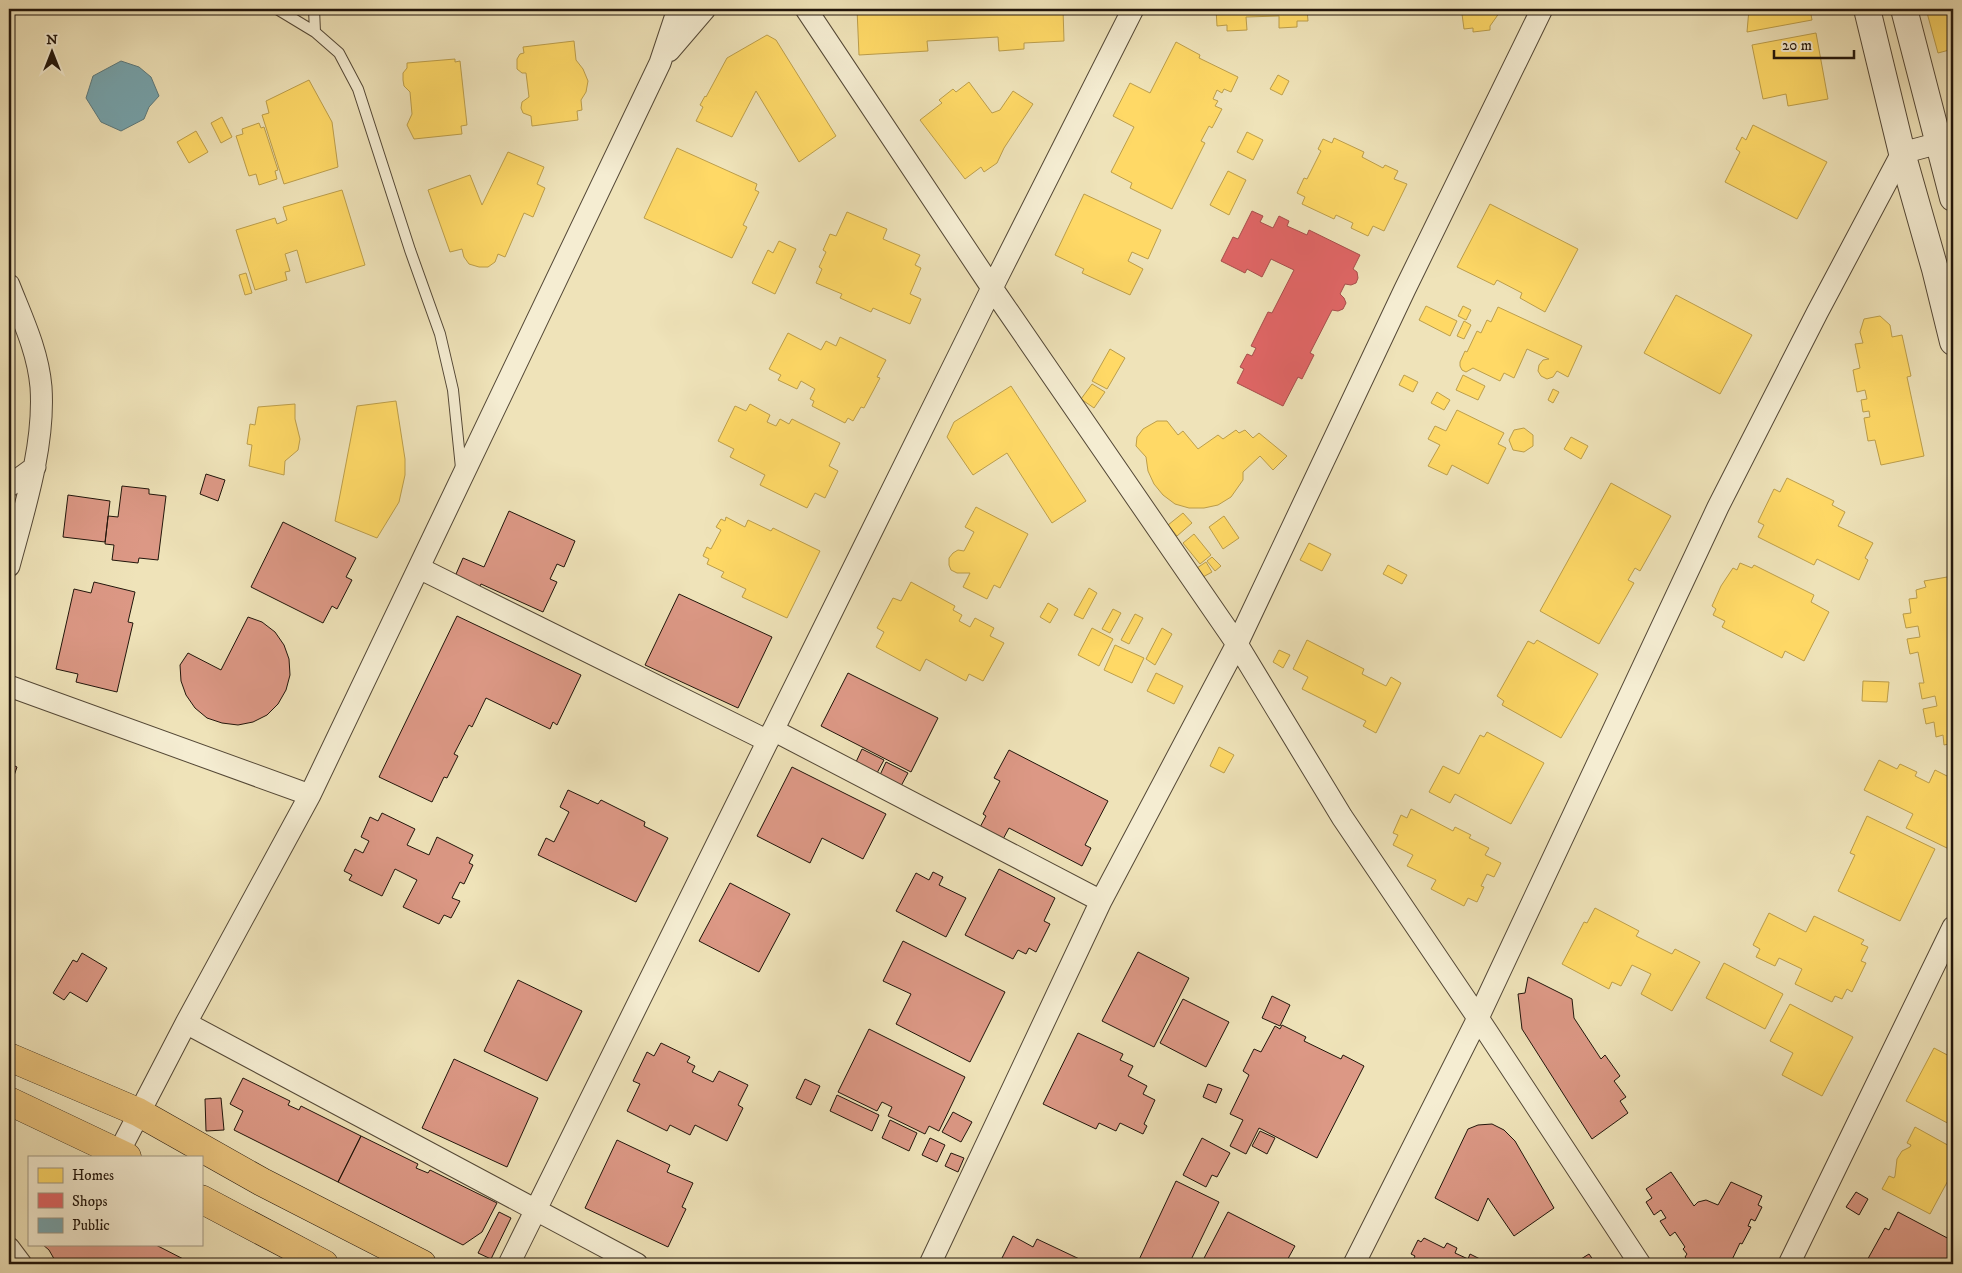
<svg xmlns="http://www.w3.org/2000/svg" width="1962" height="1273" font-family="'IM FELL DW Pica',serif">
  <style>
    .homes { fill: #ffd966; stroke: #bc9e4b }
    .shops { fill: #e06666; stroke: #a74e4b }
    .public { fill: #76a5af; stroke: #5c7a7e }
    .building { fill: #dc9885; stroke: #21150b }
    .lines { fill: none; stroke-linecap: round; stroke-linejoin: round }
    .service-casing { stroke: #544836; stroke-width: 12 }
    .minor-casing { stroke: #544836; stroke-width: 23 }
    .tertiary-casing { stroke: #544836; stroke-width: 28 }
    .primary-casing { stroke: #21150b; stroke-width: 29 }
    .service { stroke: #f5edd2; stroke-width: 10 }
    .minor { stroke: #f5edd2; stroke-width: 21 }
    .tertiary { stroke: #f5edd2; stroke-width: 26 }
    .primary { stroke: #e8c27c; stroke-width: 28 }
  </style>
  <rect width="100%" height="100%" fill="#efe3b9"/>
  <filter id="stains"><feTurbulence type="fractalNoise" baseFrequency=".004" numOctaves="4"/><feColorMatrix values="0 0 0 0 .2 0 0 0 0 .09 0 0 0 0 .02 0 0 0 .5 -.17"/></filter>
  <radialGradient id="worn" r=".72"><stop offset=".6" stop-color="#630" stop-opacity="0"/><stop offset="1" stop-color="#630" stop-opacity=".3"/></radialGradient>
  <path class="homes" d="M521,9h53v2l-53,3z
    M857,9h206l1,32 -40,2v6l-25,2 -1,-14 -71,4 1,10 -69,4z
    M1216,9h91l1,12h-11v6l-18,1v-12l-33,1 1,13 -20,1v-6l-10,1z
    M1456,9h46l-12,17v4l-17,2v-4l-9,1 -2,-15h-5z
    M1749,9h61l2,11 -65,12z
    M1926,9h27v40l-15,4z
    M1816,33l12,66 -40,7 -2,-12 -23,5 -11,-54z
    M767,35l9,5 60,96 -37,26 -43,-71 -24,46 -36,-16 7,-14 -3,-2 5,-9 1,1 21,-39z
    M574,41l2,19 7,9 5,12 -2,11 -5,8 1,10 -5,1 1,9 -46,6 -1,-10 -8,-3 -2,-5 1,-6 7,-5 -3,-24h-4l-5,-4v-10l3,-5 4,-1 -1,-6z
    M1176,42l24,13 -1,3 39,19 -7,15 -7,-3 -2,4 -5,-3 -4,9 5,2 -3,5 7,3 -10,19 -3,-2 -8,15 4,2 -33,66 -42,-21 2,-5 -21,-11 23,-45 -21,-11 17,-33 20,10z
    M455,59v3l5,-1 7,64 -6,1 1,8 -48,5 -7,-14 5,-11 -2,-22 -6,-6 -1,-6v-7l4,-5v-5z
    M1278,75l11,6 -7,14 -12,-6z
    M309,80l23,42 6,45 -54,17 -22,-69 7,-2 -3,-12z
    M969,82l23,31 8,-3 13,-19 20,13 -29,44 -7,15 -13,9 -3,-5 -16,12 -45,-59 22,-17 -3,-3 14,-11 3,3z
    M222,117l10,20 -11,6 -10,-20z
    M259,123l2,5 3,-1 14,43 -3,1 2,8 -18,6 -3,-11 -7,2 -13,-40 7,-2 -1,-5z
    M1753,125l74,37 -30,57 -72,-37 15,-30 -4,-3 6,-12 4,3z
    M196,131l12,21 -19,11 -12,-21z
    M1247,132l16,8 -10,20 -16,-8z
    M1334,138l30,14 -2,5 21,11 2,-3 13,6 -4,8 13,5 -23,47 -11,-5 -5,10 -17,-8 2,-5 -17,-8 -2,4 -32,-15 3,-7 -8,-4 7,-15 3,1 14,-28 -3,-2 5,-10 9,4z
    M677,148l80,36 -2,6 4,2 -16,33 4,2 -15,31 -88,-40z
    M508,152l36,15 -7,17 8,4 -12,29 -9,-4 -19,44 -7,-3 -3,8 -7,5h-9l-10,-3 -5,-7 -2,-8 -12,3 -22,-62 42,-15 12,30z
    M1228,171l18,9 -17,35 -19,-10z
    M342,190l23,75 -59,18 -9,-33 -12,4 5,17 -5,1 2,8 -32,10 -19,-60 39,-12 2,6 10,-4 -4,-13z
    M1084,194l77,36 -13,29 -16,-7 -4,9 15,8 -13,26 -48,-22 2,-4 -29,-14z
    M1490,204l88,45 -33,63 -25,-14 2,-5 -25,-13 -3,5 -37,-18z
    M847,212l40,17 -4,10 37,16 -5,10 6,3 -11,26 11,5 -11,25 -37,-16 -2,4 -31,-14 2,-4 -26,-11 6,-14 -3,-2 7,-15 -3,-2 7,-16 6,2z
    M779,241l17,8 -21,45 -23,-11 16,-33 5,3z
    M246,273l6,20 -7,2 -6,-20z
    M1676,295l76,40 -32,59 -76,-41z
    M1426,306l31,15 -7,15 -31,-16z
    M1463,306l8,4 -5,10 -8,-4z
    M1498,307l84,39 -14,31 -11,-6 -4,6 -6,2 -6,-3 -3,-5 1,-6 4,-5 6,-1 -22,-10 -13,29 -10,-5 -4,8 -27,-13 -7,4 -4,-2 -2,-4v-4l5,-11 2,1 10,-21 4,2 6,-13 4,2z
    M1880,316l10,9 2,12 10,-2 9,41 -4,1 17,79 -43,9 -6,-25 -7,1 -4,-23 6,-1 -1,-6 -6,1 -2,-12 6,-1 -2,-9 -8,2 -4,-22 7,-2 -5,-24 8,-1 -3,-11 4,-13z
    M1464,321l7,4 -7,14 -7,-3z
    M788,333l33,17 5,-9 10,5 4,-9 46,23 -9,17 3,1 -16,30 -3,-1 -8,14 -5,-3 -3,5 -33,-17 2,-5 -4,-2 5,-10 -14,-8 -4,8 -19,-9 3,-5 -12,-6z
    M1110,349l15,9 -18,31 -15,-8z
    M1404,375l14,7 -5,10 -14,-7z
    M1463,375l22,11 -7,14 -22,-10z
    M1092,384l13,8 -11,16 -13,-9z
    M1011,386l75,115 -34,22 -45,-70 -34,22 -26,-38 7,-15z
    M1553,389l6,3 -6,11 -5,-3z
    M1437,392l13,8 -6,10 -13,-7z
    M396,401l9,58v16l-6,27 -22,36 -42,-17 22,-115z
    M295,404v15l5,20 -2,11 -13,11 -1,14 -35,-9 3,-21 -5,-1 3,-20 5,1 3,-18z
    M750,404l20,11 -3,7 9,4 4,-7 9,5 3,-5 48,24 -11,23 9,5 -13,27 -10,-5 -8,15 -47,-23 5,-10 -35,-18 4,-8 -16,-8 17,-35 11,5z
    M1457,410l47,23 -6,11 8,4 -18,36 -36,-19 -5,10 -19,-9 12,-21 -12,-6 7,-13 11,5z
    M1157,421h10l11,14 5,-4 15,18 20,-14 5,4 13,-9 3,3 6,-3 8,8 6,-5 28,23 -14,14 -13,-14 -17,16v8l-12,17 -13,8 -14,3h-15l-14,-4 -12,-9 -9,-11 -6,-13 -2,-14 -10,-11 1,-9 6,-8z
    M1524,428l9,7v11l-9,6 -11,-2 -4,-10 5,-10z
    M1571,437l17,9 -7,13 -17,-10z
    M1787,478l47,23 -2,4 13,7 -7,14 35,17 -8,15 3,2 -9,20 -42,-21 -3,6 -56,-28 6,-12 -6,-3 16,-33 6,3z
    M1611,483l60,33 -31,55 -5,-3 -7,12 6,3 -35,61 -59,-33z
    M976,507l52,27 -28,54 -6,-3 -7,14 -24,-12 7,-14h-13l-6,-3 -2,-5v-7l4,-5 5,-3 6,1 10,-19 -9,-5z
    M1183,513l9,10 -15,13 -9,-11z
    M1224,516l15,22 -16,11 -14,-22z
    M726,517l19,10 3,-7 23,11 2,-3 47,23 -33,67 -45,-21 4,-8 -25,-12 3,-5 -17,-8 2,-5 -6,-3 4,-9 4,2 10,-19 -5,-3 5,-8 4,2z
    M1194,534l17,21 -11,9 -17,-21z
    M1309,543l22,11 -9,17 -22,-11z
    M1212,557l9,9 -6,5 -8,-10z
    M1206,562l6,10 -9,5 -6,-9z
    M1740,563l12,5 2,-3 60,30 -3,7 18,10 -25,49 -19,-10 -3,7 -60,-31 3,-6 -12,-6 3,-6 -4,-3 9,-20 12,-18 4,2z
    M1388,565l19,10 -5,9 -19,-10z
    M1953,576v167l-9,2 -1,-10 -7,2 -2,-15 -8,2 -3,-15 14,-3 -2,-10 -13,3 -3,-16h5l-6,-31 -8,2 -3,-15 13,-2 -2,-11 -12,2 -3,-14 8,-1 -2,-14 8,-1 -1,-8 10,-3 -2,-6z
    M911,582l44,24 -2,4 9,5 -3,6 11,6 5,-9 19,10 -4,8 14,7 -21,38 -14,-7 -3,7 -40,-22 -6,12 -44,-24 8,-15 -7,-4 16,-30 8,3z
    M1089,588l8,5 -14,26 -9,-4z
    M1048,603l10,6 -8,14 -10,-6z
    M1113,609l8,4 -11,20 -8,-4z
    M1135,614l8,4 -14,26 -8,-4z
    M1092,628l21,11 -14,27 -21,-11z
    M1162,628l10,6 -17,31 -9,-6z
    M1307,640l57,29 -2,5 24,12 5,-9 10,6 -25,50 -13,-7 3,-5 -64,-32 6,-12 -15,-8z
    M1537,640l61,34 -37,64 -59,-33 2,-4 -7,-5 31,-55 6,3z
    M1115,645l29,13 -12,25 -28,-13z
    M1279,650l11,5 -7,13 -10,-6z
    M1156,673l27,13 -9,18 -27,-13z
    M1863,681l26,1 -2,20 -25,-1z
    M1487,732l57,31 -33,61 -56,-30 -5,9 -21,-11 14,-26 16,8 21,-39 4,2z
    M1219,747l15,8 -10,18 -14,-7z
    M1879,760l18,9 3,-5 17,8 -2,4 14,7 6,-13 18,9v66l-2,5 -45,-22 7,-14 -49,-24z
    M1411,809l42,22 2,-4 16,8 -2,3 20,10 -4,7 16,8 -7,14 -7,-3 -6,12 3,1 -7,15 -9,-4 -4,8 -33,-17 5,-9 -29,-14 6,-11 -20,-10 5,-10 -5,-2 8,-18 6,3z
    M1867,816l68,33 -35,72 -62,-30 17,-36 -5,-2z
    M1595,908l44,23 -3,5 36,18 3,-5 25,13 -28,49 -31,-17 10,-20 -19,-9 -11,21 -9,-4 -3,7 -47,-25 22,-42 3,1z
    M1769,913l37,19 8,-16 50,24 -3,4 7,3 -7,14 5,2 -14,29 -5,-3 -5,10 -7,-3 -3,6 -37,-18 7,-15 -23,-11 -4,8 -19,-9 4,-8 -7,-4z
    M1724,963l59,31 -18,35 -59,-31z
    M1790,1004l63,33 -31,59 -40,-21 11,-22 -23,-12z
    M1934,1048l19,10v68l-47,-25z
    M1915,1127l38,21v27h-2l-21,39 -48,-25 7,-13 5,2 1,-2 2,-17 5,-8 8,-4 1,-2 -4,-2z"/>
  <path class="shops" d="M1252,211l11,5 -3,6 13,6 6,-12 10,5 -2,5 20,9 2,-5 51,25 -7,14 4,3 1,6 -2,5 -5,2 -6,-1 -5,10 4,4 2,5 -3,6 -5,2 -6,-1 -22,43 4,2 -12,24 -4,-2 -15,29 -46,-23 7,-14 -4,-2 7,-13 5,2 4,-8 -5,-2 17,-34 4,1 22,-43 -23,-11 -9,18 -15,-8 -2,4 -24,-12 12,-24 5,2z"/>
  <path class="public" d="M121,61l18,6 12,10 8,19 -10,11 -5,12 -23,12 -20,-9 -15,-24 7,-22z"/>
  <path class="building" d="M206,474l19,6 -7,21 -18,-7z
    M122,486l27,3v5l17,2 -8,64 -19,-2 -1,5 -26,-3 2,-15 -9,-1 3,-28 10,1z
    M68,495l42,6 -5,41 -42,-5z
    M509,511l66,30 -11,26 -7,-3 -7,15 7,3 -14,30 -62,-28 -4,8 -24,-11 10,-23 21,9z
    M283,522l73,36 -10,19 6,3 -15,29 -5,-3 -9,17 -72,-36z
    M94,582l41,10 -7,30 5,1 -16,69 -41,-10 2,-8 -22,-5 18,-80 17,4z
    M679,594l93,43 -34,71 -93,-43z
    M457,616l124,59 -24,50 -4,-3 -3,7 -64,-31 -14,29 -3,-2 -15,29 4,2 -11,22 -3,-1 -12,25 -53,-25z
    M248,617l14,5 13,10 9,13 5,14 1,16 -4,15 -8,14 -11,11 -14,7 -15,3 -16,-2 -15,-5 -12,-10 -9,-13 -5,-14 -1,-16 8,-12 33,17z
    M848,673l90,45 -27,54 -90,-46z
    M862,749l22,11 -7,13 -21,-11z
    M1009,750l99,51 -23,44 6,3 -9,18 -73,-38 -7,13 -23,-12 7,-13 -3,-2 17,-33 -6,-3z
    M886,762l22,11 -7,13 -21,-11z
    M9,763l8,4 -8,23z
    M792,767l94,47 -23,45 -41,-21 -12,25 -53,-27z
    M568,790l30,14 3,-4 44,22 -1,4 24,12 -32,64 -98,-47 8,-17 8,4 15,-30 -9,-5z
    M382,813l33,16 -8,16 22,10 8,-18 36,18 -4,8 4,2 -9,19 -4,-2 -8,16 8,3 -9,17 -7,-3 -5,9 -36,-17 14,-27 -22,-11 -13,27 -33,-16 3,-5 -8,-4 11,-22 8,4 6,-12 -8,-4 9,-20 8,4z
    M999,869l56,29 -11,23 6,3 -14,28 -7,-4 -3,6 -8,-4 -5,9 -48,-24z
    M933,872l10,5 -4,8 27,13 -20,39 -50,-26 20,-38 13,7z
    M730,883l60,31 -31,58 -60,-31z
    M903,941l102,51 -35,70 -74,-38 15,-30 -28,-13z
    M1138,952l51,26 -35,69 -52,-26z
    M82,953l25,15 -20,34 -17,-10 -6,8 -11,-7 20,-33 4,2z
    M1528,977l44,22 2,19 27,41 4,-4 15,21 -6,5 12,16 -6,4 8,12 -36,26 -70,-110 -4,-35 7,-1z
    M518,980l64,31 -35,70 -63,-30z
    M1272,996l18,9 -10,21 -18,-8z
    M1183,999l46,23 -23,45 -46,-24z
    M1282,1025l24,12 -2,4 37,18 2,-4 21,11 -47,92 -58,-30 -13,26 -16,-8 13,-26 -13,-6 19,-39 -6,-4 11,-22 7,3 14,-26 5,3z
    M869,1029l96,48 -26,54 -10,-5 -4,8 -37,-18 4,-9 -10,-5 -5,9 -39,-19z
    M1078,1033l45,21 -3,6 13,6 -5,10 19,10 -4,8 12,6 -11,24 3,2 -4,8 -23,-11 -4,8 -17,-8 -3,6 -53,-25z
    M661,1043l29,14 -3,5 8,4 -3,6 21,10 6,-11 29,14 -10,20 5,3 -16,33 -32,-16 -5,10 -20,-10 -3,6 -40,-20 13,-27 -7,-3 14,-29 7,4z
    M454,1059l84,39 -31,69 -85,-39z
    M243,1078l47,23 -2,4 11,5 2,-4 60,30 -23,46 -104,-52 9,-19 -13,-7z
    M805,1079l15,7 -9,19 -15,-7z
    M1208,1084l14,5 -6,14 -13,-6z
    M837,1095l42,20 -7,16 -42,-20z
    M221,1098l3,32 -18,1 -1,-32z
    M953,1112l19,10 -11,20 -19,-10z
    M890,1120l27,13 -8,18 -27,-13z
    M1492,1124l12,6 11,11 39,67 -40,28 -26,-38 -10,23 -43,-23 33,-69 10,-4z
    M1260,1131l15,7 -8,16 -15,-8z
    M361,1136l57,28 -2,4 12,5 2,-3 67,33 -15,29 -19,13 -125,-63z
    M930,1138l15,7 -8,17 -15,-7z
    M1202,1138l28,15 -13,24 -5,-2 -6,12 -23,-12z
    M617,1140l53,25 -3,7 26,11 -11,24 4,2 -18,38 -83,-39z
    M951,1153l13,5 -6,14 -13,-6z
    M1671,1172l23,34 4,-4 8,-2 12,5 13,-23 31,14 -4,9 4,2 -7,14 -4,-2 -3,7 3,1 -9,17 -2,-1 -10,21h-39l-6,-7 2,-3 -4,-5 2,-2 -10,-15 -5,4 -10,-15 6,-3 -5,-8 -7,5 -8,-13 6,-4 -6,-9z
    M1176,1181l43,21 -30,62h-52z
    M1856,1192l12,7 -9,16 -13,-8z
    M499,1212l12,6 -20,41 -13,-6z
    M1228,1212l67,34 -10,18h-84z
    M1898,1212l55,29v23h-88l20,-36 4,2z
    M1013,1236l20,11 4,-8 53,25h-91z
    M1424,1238l20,10 3,-5 10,5 -2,5 13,6 2,-5 20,10h-79l4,-8 -4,-2 7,-14 3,2z
    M42,1244h112l39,20h-136l-8,-14z
    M1589,1254l7,10h-23z"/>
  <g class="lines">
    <g class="service-casing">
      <path id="service" d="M277,9l38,23 24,21 19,36 52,161 30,84 13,56 8,78
        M314,9l1,23"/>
    </g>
    <g class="minor-casing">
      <path id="minor" d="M806,9l186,279 245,356 105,173 136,201 162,246
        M669,51l36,-42
        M9,285c13,33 29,66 32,102 4,59 -17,123 -32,179
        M9,486l26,-19
        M419,568l349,173
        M9,686l301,109
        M773,730l328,171
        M186,1023l451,241
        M119,1152l67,-129 124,-228 350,-732 18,-54
        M9,1248l12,16
        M509,1264l483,-976 141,-279
        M930,1264l171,-363 136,-257 168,-355 137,-280
        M1354,1264l124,-246 240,-511 99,-194 85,-160 37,-10
        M1789,1264l164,-337"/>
    </g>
    <g class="tertiary-casing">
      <path id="tertiary" d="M1867,9l35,144 33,116 18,73
        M1904,9l49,189"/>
    </g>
    <g class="primary-casing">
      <path id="primary" d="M9,1057l129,55 124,70 160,82
        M9,1101l118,56
        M201,1199l123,65"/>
    </g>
    <use href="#service" class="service"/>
    <use href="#minor" class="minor"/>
    <use href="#tertiary" class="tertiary"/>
    <use href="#primary" class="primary"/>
  </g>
  <rect width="1962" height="1273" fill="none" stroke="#efe3b9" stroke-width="30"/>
  <rect x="10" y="10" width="1942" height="1253" fill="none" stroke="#21150b" stroke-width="2.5"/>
  <rect x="15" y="15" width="1932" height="1243" fill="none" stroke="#21150b"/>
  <rect x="28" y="1156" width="175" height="90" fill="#f5edd2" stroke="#a09782"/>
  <rect x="38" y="1168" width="25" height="15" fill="#ffd966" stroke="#a09782"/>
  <text x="72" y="1180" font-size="15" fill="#21150b">Homes</text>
  <rect x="38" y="1193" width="25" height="15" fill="#e06666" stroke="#a09782"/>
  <text x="72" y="1206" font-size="15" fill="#21150b">Shops</text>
  <rect x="38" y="1218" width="25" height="15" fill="#76a5af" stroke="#a09782"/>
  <text x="72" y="1230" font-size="15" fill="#21150b">Public</text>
  <g transform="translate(52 52)" stroke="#f5edd2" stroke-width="4" paint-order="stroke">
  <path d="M0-4L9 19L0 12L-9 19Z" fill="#21150b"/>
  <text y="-8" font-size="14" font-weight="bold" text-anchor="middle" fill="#21150b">N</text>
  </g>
  <path d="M1774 50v8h80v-8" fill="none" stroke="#21150b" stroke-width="2.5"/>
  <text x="1782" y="50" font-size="15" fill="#21150b" stroke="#f5edd2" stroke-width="4" paint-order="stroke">20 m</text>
  <rect width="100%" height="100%" filter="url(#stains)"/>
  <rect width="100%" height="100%" fill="url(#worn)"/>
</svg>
